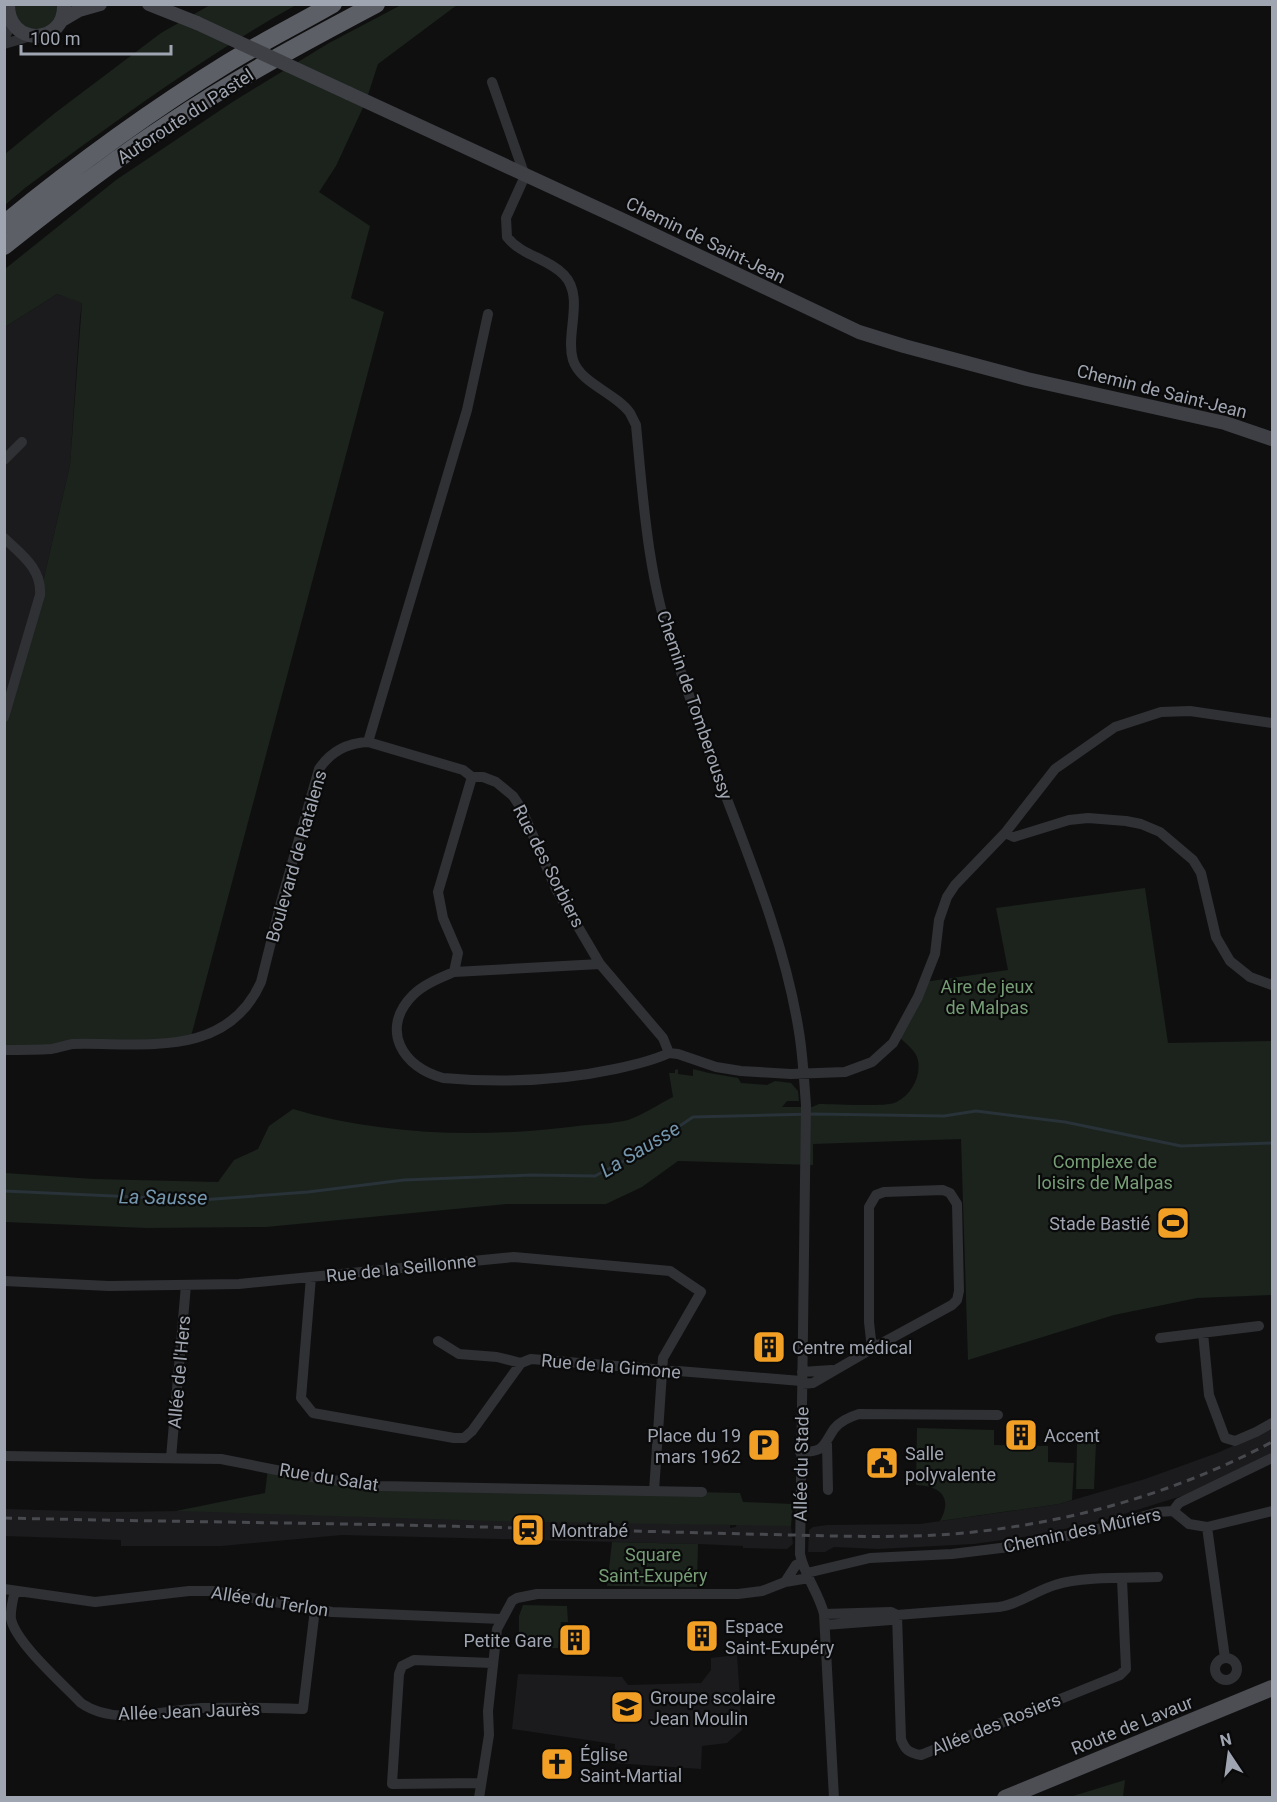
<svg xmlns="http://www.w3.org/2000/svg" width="1277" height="1802" font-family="Roboto,sans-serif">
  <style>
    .built { fill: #1b1b1d }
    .green { fill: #1b231c }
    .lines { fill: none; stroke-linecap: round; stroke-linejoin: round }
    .stream { stroke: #283238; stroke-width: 3 }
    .street { stroke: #303135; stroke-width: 10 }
    .secondary { stroke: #3e4045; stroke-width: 14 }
    .primary { stroke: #4c4e54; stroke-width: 16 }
    .highway { stroke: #5c5f66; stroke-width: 18 }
    .rail { stroke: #47494e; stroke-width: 3; stroke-dasharray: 8 6; stroke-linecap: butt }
    .secondary-bridge { stroke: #3e4045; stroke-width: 14 }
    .labels { text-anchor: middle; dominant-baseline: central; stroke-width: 4.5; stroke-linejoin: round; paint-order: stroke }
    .street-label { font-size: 18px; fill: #a0a6b1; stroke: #0a0a0b }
    .park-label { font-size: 18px; fill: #769d76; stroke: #0a0a0b }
    .poi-label { font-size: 18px; fill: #a0a6b1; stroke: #0a0a0b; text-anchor: start }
    .water-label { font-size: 20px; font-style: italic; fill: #7597ae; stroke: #0a0a0b }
  </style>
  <rect width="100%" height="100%" fill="#0f0f10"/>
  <path class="built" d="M57,294l25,8 -2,16 -10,147 -30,130 -35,121v-389z
    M1272,1429v27l-87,39 -77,24 -70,16 -64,9 -96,5 -44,-2 -9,5h-17l1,-22 4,-3 14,-2 93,-1 139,-20 86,-25 72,-26z
    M255,1498l475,27v3l6,-1 1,-6 47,1 7,4 2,18 -6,5 -44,-1v-2l-45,-2 -356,-9 -121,11h-100v-6l-116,-4v-27l107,3 64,-1z
    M737,1655l5,75 -15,13 -25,3 -1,23 -87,-6 1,-19 -103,-15 6,-55 104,3 6,8 73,-2 10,-13v-12z"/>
  <path class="green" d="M15,5h44v8l-9,14 -16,4c-12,-6 -21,-11 -19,-26z
    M210,5h86c-95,53 -183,118 -271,183l-20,17v-51l50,-41 106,-80z
    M401,5h56l-79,59 -12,37 -30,65 -17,26 51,34 -19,72 33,14 -194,728 -185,10v-334l35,-121 30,-130 12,-162 -25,-9 -52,33v-58l111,-89 118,-79 95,-58z
    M1145,888l23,155 104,-2v254l-75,3 -83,17 -146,45 -7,-221 -148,5v21l-135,-4 -36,26 -36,17h-99l-241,23 -120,1 -141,-6v-49l89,6 124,3 16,-22 24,-11 11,-23 24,-17c91,27 191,29 285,17 16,-2 34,-2 50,-6 15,-5 31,-16 45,-23l-4,-24h6v-3l3,-1v5l15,2v-7l16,4 29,5 3,5 26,2 8,-4 16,2 7,8 1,10h-12l-5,6h30l7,-3c15,0 64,3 75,-1 17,-6 29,-29 23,-46 -3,-8 -13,-15 -19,-21l26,-54 84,-12 -12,-62z
    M917,1428l77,2v15l54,1v16l26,1 -2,37 -13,4 -119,17c13,-23 1,-35 -24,-36z
    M1077,1443h19l-2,46h-18z
    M268,1468l93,17 379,8 3,9 50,2 -2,22 -254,-4v-3h-9v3l-352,-11 89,-18z
    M612,1542l86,2 -1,43 -90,-1z
    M523,1605l44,1 1,16h-7l-3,26h-18v-9h-21v-23z
    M1125,1780l-2,17h-53z"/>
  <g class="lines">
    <path class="stream" d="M4,1191l197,9 107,-8 96,-12 128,-5 63,1 46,-24 52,-35 121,-3 130,2 32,-5 89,11 116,24 91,-3"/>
    <path class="street" d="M4,38l3,-5 3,-15
      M4,44l27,-8
      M492,82l33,94 -19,42 1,19c15,19 41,21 57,38 21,22 1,59 9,85 7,23 43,33 57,53 2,4 4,8 6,12 7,74 12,153 37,224 18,53 37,105 57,158 28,73 57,148 69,225 4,24 5,49 7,73l-6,449c4,21 19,39 24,60l10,184
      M4,460l18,-18
      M4,538c18,17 38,31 36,57l-36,122
      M368,742l95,28 9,7h11l13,5 17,14 8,12 36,83 43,73 63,74 6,15
      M472,777l-34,115 5,26 15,35 -4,19c-14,6 -30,12 -41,23 -34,34 -10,73 30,83 58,5 116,3 172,-9 19,-4 37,-8 54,-16
      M1005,833l9,4 55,-17 19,-2 38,3 15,3 19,8 33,28 8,13 15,64 14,24 20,16 22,8
      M454,972l146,-8
      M4,1050c16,0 31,0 47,-1 7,-1 15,-4 22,-5 69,-2 153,16 188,-62l20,-80 38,-133c12,-18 28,-26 49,-27l99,-332 21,-96
      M669,1053l9,1 38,13 25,4 50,3 54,-2 27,-10 21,-19 25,-46 17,-43 4,-34 8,-23 8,-12 50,-52 50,-64 60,-42 46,-15 29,-1 82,12
      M311,1277l-10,121 12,15 141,25h10l8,-7 49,-68 10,-4 270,22
      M4,1281l105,5 130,-2 275,-27 156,14 31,21 -38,66 -9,133
      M1203,1333l6,62 16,43 10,3 21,-9 16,-9
      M1160,1338l99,-12
      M438,1341l21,13 38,3 24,6
      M802,1372l30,-2
      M802,1384l11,-1 62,-36 -4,-7 -2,-18v-115l7,-12 8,-3 59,-2 7,3 7,11 2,87 -2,9 -5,5 -77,42
      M827,1444l1,46
      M800,1452c25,0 22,-5 34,-23 6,-8 15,-12 25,-15l139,1
      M4,1456l217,3 96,19 63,8 322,6
      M171,1458l15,-173
      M1173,1511l6,-8 93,-45
      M1173,1511l16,13 18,3 65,-16
      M1207,1527l18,131
      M807,1573l63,-15 82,-4 73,-9 78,-17 55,-16 15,-1
      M785,1582l11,-17 6,-3
      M4,1589l91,13 94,-11h23l120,21 169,7
      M15,1591c-2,8 -5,19 -4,28 5,24 52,65 70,84 35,24 81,7 121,5 34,-1 67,0 101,1l12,-100
      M824,1614l67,-2 6,3 102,-8c21,-3 36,-16 56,-22 26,-9 75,-7 103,-8
      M897,1615l4,124c4,11 8,14 20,16l199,-80 6,-6 -4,-90
      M825,1625l66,-5 6,-5
      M1215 1669a11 11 0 1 1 22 0a11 11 0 1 1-22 0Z
      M481,1783l-89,1 7,-110 3,-8 12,-6 78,3
      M479,1798l10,-63 -1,-24 9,-82 15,-28 5,-3 20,-4h201l24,-3 23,-9 24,-4"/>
    <path class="secondary" d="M8,4c-1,43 58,42 56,0
      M149,4l48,19
      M62,20l17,-10 21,-6
      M348,93l275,127 236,112 45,14 123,33 198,44 47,16"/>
    <path class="primary" d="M1005,1798l267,-110"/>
    <path class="highway" d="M4,224c71,-58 146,-113 224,-161 34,-21 70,-39 105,-59
      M4,246c54,-43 108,-85 166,-123 65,-44 136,-82 206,-119"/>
    <path class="rail" d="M4,1518c172,4 344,5 516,10 76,2 151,4 226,6 69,1 138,5 206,0 112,-9 222,-40 320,-92"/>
    <path class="secondary-bridge" d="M197,23l151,70"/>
  </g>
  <defs>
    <g id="stadium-square" transform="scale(1.725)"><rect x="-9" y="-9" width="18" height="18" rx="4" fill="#f2a025" stroke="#0a0a0b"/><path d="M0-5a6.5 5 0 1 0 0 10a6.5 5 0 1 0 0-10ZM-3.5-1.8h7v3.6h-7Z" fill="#111"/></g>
    <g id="building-square" transform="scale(1.725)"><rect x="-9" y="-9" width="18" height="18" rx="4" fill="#f2a025" stroke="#0a0a0b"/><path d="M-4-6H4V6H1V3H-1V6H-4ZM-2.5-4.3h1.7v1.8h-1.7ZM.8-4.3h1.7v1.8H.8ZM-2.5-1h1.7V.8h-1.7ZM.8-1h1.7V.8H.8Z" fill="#111"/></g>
    <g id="parking-square" transform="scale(1.725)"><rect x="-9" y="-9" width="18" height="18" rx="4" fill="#f2a025" stroke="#0a0a0b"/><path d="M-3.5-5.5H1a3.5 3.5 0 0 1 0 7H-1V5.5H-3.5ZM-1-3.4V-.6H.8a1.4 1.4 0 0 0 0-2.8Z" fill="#111"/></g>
    <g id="civic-square" transform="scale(1.725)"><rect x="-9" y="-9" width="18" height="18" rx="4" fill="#f2a025" stroke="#0a0a0b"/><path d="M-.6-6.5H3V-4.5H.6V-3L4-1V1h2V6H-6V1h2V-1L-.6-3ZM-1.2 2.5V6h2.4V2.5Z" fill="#111"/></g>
    <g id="station-square" transform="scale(1.725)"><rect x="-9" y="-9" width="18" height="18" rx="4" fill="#f2a025" stroke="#0a0a0b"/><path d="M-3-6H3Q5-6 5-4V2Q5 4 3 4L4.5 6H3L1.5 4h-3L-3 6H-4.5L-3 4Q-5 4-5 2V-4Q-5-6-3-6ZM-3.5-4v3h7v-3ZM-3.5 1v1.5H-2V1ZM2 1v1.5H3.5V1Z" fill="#111"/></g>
    <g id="school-square" transform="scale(1.725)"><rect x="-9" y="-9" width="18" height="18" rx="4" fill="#f2a025" stroke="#0a0a0b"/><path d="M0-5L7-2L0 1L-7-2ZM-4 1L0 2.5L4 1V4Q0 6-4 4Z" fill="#111"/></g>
    <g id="church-square" transform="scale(1.725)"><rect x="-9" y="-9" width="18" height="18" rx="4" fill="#f2a025" stroke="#0a0a0b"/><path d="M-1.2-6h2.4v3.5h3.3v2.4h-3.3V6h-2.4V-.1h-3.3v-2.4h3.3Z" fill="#111"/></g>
  </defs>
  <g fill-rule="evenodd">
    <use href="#stadium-square" x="1173" y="1223"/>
    <use href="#building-square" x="769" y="1347"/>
    <use href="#building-square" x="1021" y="1435"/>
    <use href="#parking-square" x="764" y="1445"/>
    <use href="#civic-square" x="882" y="1463"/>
    <use href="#station-square" x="528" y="1530"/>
    <use href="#building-square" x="702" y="1636"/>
    <use href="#building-square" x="575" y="1640"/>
    <use href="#school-square" x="627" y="1707"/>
    <use href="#church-square" x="557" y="1764"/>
  </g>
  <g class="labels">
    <g class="street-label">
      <text transform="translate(185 116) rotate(-33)">Autoroute du Pastel</text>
      <text transform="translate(706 240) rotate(26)">Chemin de Saint-Jean</text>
      <text transform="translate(1162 391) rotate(14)">Chemin de Saint-Jean</text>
      <text transform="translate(695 705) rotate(71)">Chemin de Tomberoussy</text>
      <text transform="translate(296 856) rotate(-74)">Boulevard de Ratalens</text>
      <text transform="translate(549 866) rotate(63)">Rue des Sorbiers</text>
      <text transform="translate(401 1268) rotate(-6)">Rue de la Seillonne</text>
      <text transform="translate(611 1366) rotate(5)">Rue de la Gimone</text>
      <text transform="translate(179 1372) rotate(-85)">Allée de l'Hers</text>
      <text transform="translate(801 1464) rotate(-89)">Allée du Stade</text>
      <text transform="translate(329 1477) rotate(9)">Rue du Salat</text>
      <text transform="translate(1082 1530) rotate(-12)">Chemin des Mûriers</text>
      <text transform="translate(270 1601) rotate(9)">Allée du Terlon</text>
      <text transform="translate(189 1711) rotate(-2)">Allée Jean Jaurès</text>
      <text transform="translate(996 1724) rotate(-22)">Allée des Rosiers</text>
      <text transform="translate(1132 1725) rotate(-22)">Route de Lavaur</text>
    </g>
    <g class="park-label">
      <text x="987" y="986">Aire de jeux<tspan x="987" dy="21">de Malpas</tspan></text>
      <text x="1105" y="1161">Complexe de<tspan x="1105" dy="21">loisirs de Malpas</tspan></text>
      <text x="653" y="1554">Square<tspan x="653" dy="21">Saint-Exupéry</tspan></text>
    </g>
    <g class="poi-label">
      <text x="1150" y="1223" text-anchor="end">Stade Bastié</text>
      <text x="792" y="1347">Centre médical</text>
      <text x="741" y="1435" text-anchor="end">Place du 19<tspan x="741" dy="21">mars 1962</tspan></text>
      <text x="1044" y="1435">Accent</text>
      <text x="905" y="1453">Salle<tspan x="905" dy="21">polyvalente</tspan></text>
      <text x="551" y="1530">Montrabé</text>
      <text x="725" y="1626">Espace<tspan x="725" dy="21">Saint-Exupéry</tspan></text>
      <text x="552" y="1640" text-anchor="end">Petite Gare</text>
      <text x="650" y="1697">Groupe scolaire<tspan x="650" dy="21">Jean Moulin</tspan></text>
      <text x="580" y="1754">Église<tspan x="580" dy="21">Saint-Martial</tspan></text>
    </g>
    <g class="water-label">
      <text transform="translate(640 1149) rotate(-31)">La Sausse</text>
      <text transform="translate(163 1197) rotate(1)">La Sausse</text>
    </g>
  </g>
  <rect width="1277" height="1802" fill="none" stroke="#a0a6b1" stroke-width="12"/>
  <g transform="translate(1229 1754) rotate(347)" stroke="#0a0a0b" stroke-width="4.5" paint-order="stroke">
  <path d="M0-4.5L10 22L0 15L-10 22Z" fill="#a0a6b1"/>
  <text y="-9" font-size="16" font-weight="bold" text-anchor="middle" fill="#a0a6b1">N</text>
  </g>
  <path d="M21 45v9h150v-9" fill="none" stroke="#a0a6b1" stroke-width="3"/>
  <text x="30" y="45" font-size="18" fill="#a0a6b1" stroke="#0a0a0b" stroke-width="4.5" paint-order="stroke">100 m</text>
</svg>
